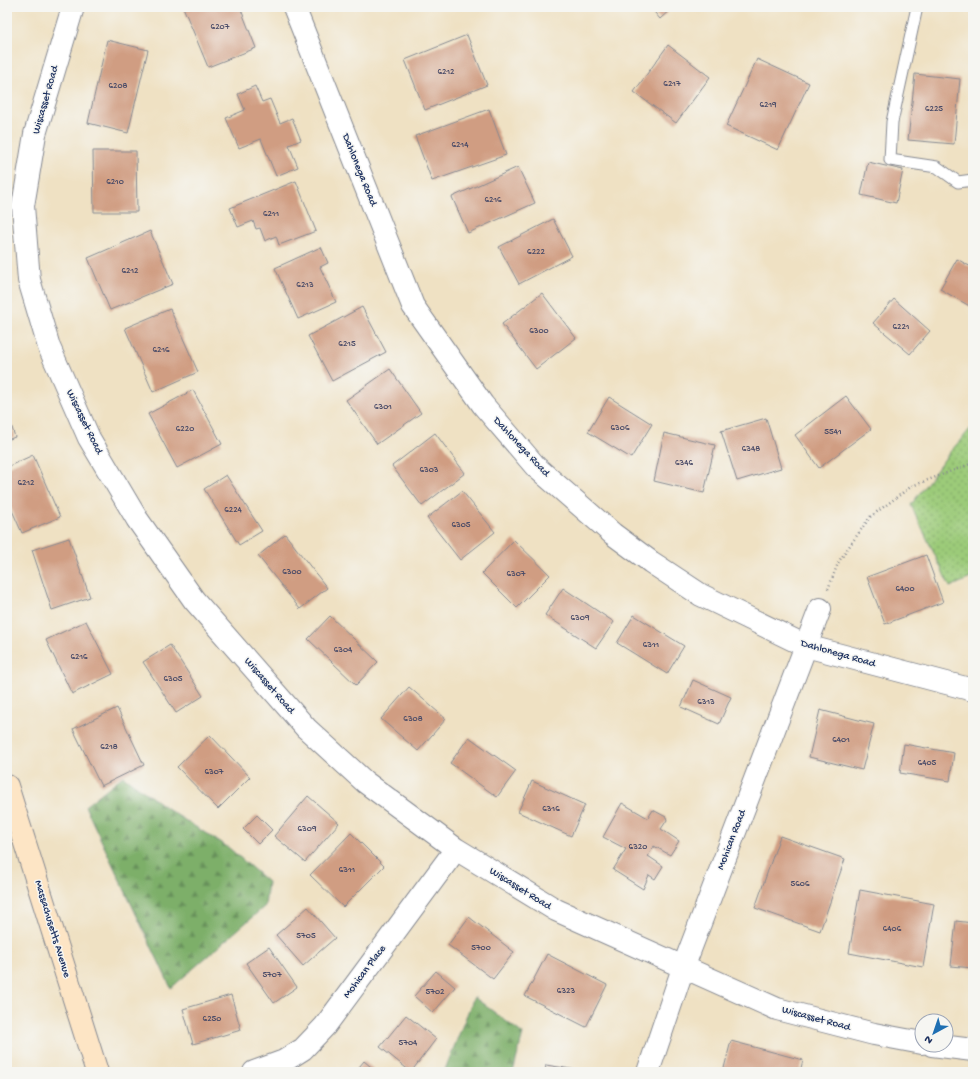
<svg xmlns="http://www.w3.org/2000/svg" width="980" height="1079" font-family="'Gochi Hand',sans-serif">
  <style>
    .forest { fill: url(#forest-firs); stroke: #4c6f64 }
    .park { fill: url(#park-dots); stroke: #5c7d6c }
    .building { fill: #d09d82 }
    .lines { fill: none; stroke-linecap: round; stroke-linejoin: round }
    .lane-casing { stroke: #858890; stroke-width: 13 }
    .street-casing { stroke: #858890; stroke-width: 24 }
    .secondary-casing { stroke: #858890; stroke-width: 24 }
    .path { stroke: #858890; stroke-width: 2.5; stroke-dasharray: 1 3; stroke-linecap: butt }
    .lane { stroke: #fff; stroke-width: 11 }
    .street { stroke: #fff; stroke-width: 22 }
    .secondary { stroke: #fde5c5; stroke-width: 22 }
    .labels { text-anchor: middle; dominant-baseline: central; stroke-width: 3; stroke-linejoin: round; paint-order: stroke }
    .number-label { font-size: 9px; fill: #484a67 }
    .street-label { font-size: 11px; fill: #1b2f5e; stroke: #f6f6f2 }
  </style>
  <defs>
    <pattern id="forest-firs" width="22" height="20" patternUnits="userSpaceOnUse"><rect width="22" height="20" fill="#7daf69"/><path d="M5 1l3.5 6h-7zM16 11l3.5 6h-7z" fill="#668f5a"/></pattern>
    <pattern id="park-dots" width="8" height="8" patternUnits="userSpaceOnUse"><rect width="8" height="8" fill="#9ccb79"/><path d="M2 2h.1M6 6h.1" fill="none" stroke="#7ea566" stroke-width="1.8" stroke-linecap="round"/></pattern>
  </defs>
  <rect width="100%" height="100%" fill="#f6f6f2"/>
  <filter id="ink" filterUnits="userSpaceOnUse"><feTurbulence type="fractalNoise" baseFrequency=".025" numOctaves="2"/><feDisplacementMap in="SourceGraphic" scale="8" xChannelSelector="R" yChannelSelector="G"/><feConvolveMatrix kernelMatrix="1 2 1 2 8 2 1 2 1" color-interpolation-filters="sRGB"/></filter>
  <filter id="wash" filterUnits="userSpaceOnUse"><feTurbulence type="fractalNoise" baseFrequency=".012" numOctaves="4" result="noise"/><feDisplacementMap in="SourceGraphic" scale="16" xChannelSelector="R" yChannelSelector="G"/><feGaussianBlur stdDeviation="0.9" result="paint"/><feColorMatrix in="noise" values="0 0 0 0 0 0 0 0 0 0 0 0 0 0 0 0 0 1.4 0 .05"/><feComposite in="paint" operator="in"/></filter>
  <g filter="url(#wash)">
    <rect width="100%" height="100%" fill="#efe1c3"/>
    <path class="forest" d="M123,776l49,36 57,36 39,34 -3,24 -94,82 -86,-182z
      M474,997l49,37 -10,38h-69z"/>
    <path class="park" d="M973,426v151l-23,10 -39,-82 38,-52z"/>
    <g id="blocks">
      <path class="building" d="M183,7h57l16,41 -48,19z
        M650,7h23l-13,12z
        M467,35l20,50 -62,25 -20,-50z
        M107,40l41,10 -20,83 -40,-10z
        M668,45l42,32 -34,46 -42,-31z
        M757,59l52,24 -31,67 -52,-24z
        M915,74l45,5 -6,65 -46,-4z
        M255,86l7,16 8,-3 10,24 12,-5 9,22 -12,5 9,22 -22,9 -15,-37 -22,9 -13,-30 19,-8 -7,-16z
        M489,109l17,46 -74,26 -17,-45z
        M93,151h43l1,61h-43z
        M868,162l35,8 -7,33 -35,-8z
        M518,167l17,36 -67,30 -16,-36z
        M296,181l20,50 -37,14 -3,-9 -11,5 -5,-13 -4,1 -3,-8 -15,6 -8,-19z
        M553,219l19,37 -53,28 -20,-37z
        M150,231l23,53 -63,26 -22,-52z
        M321,247l7,16 -8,4 16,35 -38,17 -23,-51z
        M957,259l16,9v40l-33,-19z
        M542,293l34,45 -40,31 -34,-45z
        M894,299l36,32 -20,23 -37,-31z
        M362,307l24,45 -54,29 -24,-45z
        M170,309l28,63 -45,20 -28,-64z
        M390,369l31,44 -44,31 -31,-44z
        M193,390l29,54 -45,24 -29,-54z
        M846,396l25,33 -52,39 -24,-33z
        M609,397l43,27 -21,34 -43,-26z
        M7,412l8,25 -8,3z
        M766,418l15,50 -44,13 -16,-50z
        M435,433l30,40 -43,33 -30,-40z
        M664,433l51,12 -11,48 -50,-12z
        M33,455l27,62 -38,16 -15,-34v-32z
        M226,475l36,56 -23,14 -35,-56z
        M462,491l33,41 -35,28 -33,-42z
        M285,534l42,54 -27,21 -42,-53z
        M69,538l21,59 -38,13 -20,-60z
        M514,540l36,35 -33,33 -35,-35z
        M926,555l17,47 -58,22 -18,-47z
        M563,588l51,34 -18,26 -51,-33z
        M634,615l50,31 -17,28 -50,-31z
        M330,616l48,46 -22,23 -48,-46z
        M86,621l27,53 -41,20 -26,-54z
        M170,645l33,51 -27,17 -33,-51z
        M693,680l38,17 -12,27 -38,-17z
        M409,687l37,32 -28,32 -37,-32z
        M117,708l27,57 -43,21 -28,-57z
        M820,710l54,14 -12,46 -53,-13z
        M210,735l40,42 -32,32 -41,-42z
        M469,737l47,34 -19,26 -47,-34z
        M904,744l50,9 -4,28 -50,-8z
        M532,781l53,24 -14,31 -53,-24z
        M308,796l31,27 -34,39 -31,-26z
        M622,803l26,15 5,-8 13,7 1,3 -6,9 18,12 -9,14 -16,-9 -6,10 15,10 -8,13 -6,-4 -6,14 -30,-19 13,-21 -23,-12z
        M257,815l15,15 -14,14 -15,-15z
        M351,833l33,33 -41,41 -33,-32z
        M780,836l65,23 -25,72 -65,-23z
        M860,890l74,14 -11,63 -74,-14z
        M308,907l27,31 -32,28 -27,-31z
        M469,917l45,35 -21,27 -45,-34z
        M956,921l17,2v45l-22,-2z
        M269,947l28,40 -23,16 -28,-40z
        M547,954l60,31 -21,42 -61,-31z
        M436,971l19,16 -22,26 -19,-17z
        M231,995l10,35 -48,14 -10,-35z
        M406,1015l30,24 -25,33 -31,-25z
        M731,1041l72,19 -3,12h-77z
        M364,1061l13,11h-22z
        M546,1065l31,5v2h-32z"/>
    </g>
  </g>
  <g filter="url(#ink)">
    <use href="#blocks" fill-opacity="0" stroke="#858890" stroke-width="1"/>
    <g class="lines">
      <g class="lane-casing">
        <path id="lane" d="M917,7l-25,115 -2,38 47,7 21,15 15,-2"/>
      </g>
      <g class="street-casing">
        <path id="street" d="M73,7l-38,127 -12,72 6,74 20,67 40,91 48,81 57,81 112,128 59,54 91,67 100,61 221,99 97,25 48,9
          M294,7l119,299 70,99 53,62 77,67 38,28 50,33 105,51 167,44
          M932,1045l41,5
          M254,1072l30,-11 19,-12 22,-23 131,-177
          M648,1072l35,-104 137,-359"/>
      </g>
      <g class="secondary-casing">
        <path id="secondary" d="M7,786l90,286"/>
      </g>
      <path class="path" d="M828,589l11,-28 31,-44 42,-31 61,-23"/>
      <use href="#lane" class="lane"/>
      <use href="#street" class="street"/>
      <use href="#secondary" class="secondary"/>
    </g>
  </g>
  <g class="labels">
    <g class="number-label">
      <text x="220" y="27">6207</text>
      <text x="446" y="72">6212</text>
      <text x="672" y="84">6217</text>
      <text x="118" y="86">6208</text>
      <text x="768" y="105">6219</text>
      <text x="934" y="109">6225</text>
      <text x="460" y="145">6214</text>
      <text x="115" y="182">6210</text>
      <text x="493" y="200">6216</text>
      <text x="271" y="214">6211</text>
      <text x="536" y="252">6222</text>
      <text x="130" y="271">6212</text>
      <text x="305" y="285">6213</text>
      <text x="901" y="327">6221</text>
      <text x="539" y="331">6300</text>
      <text x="347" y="344">6215</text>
      <text x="161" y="350">6216</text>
      <text x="383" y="407">6301</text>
      <text x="620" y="428">6306</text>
      <text x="185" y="429">6220</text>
      <text x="833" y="432">5541</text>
      <text x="751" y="449">6348</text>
      <text x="684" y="463">6346</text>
      <text x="429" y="470">6303</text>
      <text x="26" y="483">6212</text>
      <text x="233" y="510">6224</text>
      <text x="461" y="525">6305</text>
      <text x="292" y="572">6300</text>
      <text x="516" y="574">6307</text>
      <text x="905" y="589">6400</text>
      <text x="580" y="618">6309</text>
      <text x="651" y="645">6311</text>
      <text x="343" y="650">6304</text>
      <text x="79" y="657">6216</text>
      <text x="173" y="679">6305</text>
      <text x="706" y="702">6313</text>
      <text x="413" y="719">6308</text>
      <text x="841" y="740">6401</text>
      <text x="109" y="747">6218</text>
      <text x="927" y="763">6405</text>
      <text x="214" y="772">6307</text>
      <text x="551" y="809">6316</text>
      <text x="307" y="829">6309</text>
      <text x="638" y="847">6320</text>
      <text x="347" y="870">6311</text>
      <text x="800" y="884">5606</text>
      <text x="892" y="929">6406</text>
      <text x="306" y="936">5705</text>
      <text x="481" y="948">5700</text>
      <text x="272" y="975">5707</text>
      <text x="566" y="991">6323</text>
      <text x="435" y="992">5702</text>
      <text x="212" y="1019">6250</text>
      <text x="408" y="1043">5704</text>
    </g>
    <g class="street-label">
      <text transform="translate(46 100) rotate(-74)">Wiscasset Road</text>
      <text transform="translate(359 170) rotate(68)">Dahlonega Road</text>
      <text transform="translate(84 422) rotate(64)">Wiscasset Road</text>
      <text transform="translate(521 447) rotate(47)">Dahlonega Road</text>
      <text transform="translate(838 654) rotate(16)">Dahlonega Road</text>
      <text transform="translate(269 686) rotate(49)">Wiscasset Road</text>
      <text transform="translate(732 840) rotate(-69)">Mohican Road</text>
      <text transform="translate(520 889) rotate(32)">Wiscasset Road</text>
      <text transform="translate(52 929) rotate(73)">Massachusetts Avenue</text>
      <text transform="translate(365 972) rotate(-53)">Mohican Place</text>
      <text transform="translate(816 1019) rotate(15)">Wiscasset Road</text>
    </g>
  </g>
  <rect width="980" height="1079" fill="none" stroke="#f6f6f2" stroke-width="24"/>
  <g transform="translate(934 1033) rotate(220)"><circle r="19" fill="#f6f6f2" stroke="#9ea6b7"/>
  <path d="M0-3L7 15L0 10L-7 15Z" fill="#1f6fb2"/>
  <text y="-6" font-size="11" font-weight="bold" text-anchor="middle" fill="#1b2f5e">N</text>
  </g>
</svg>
